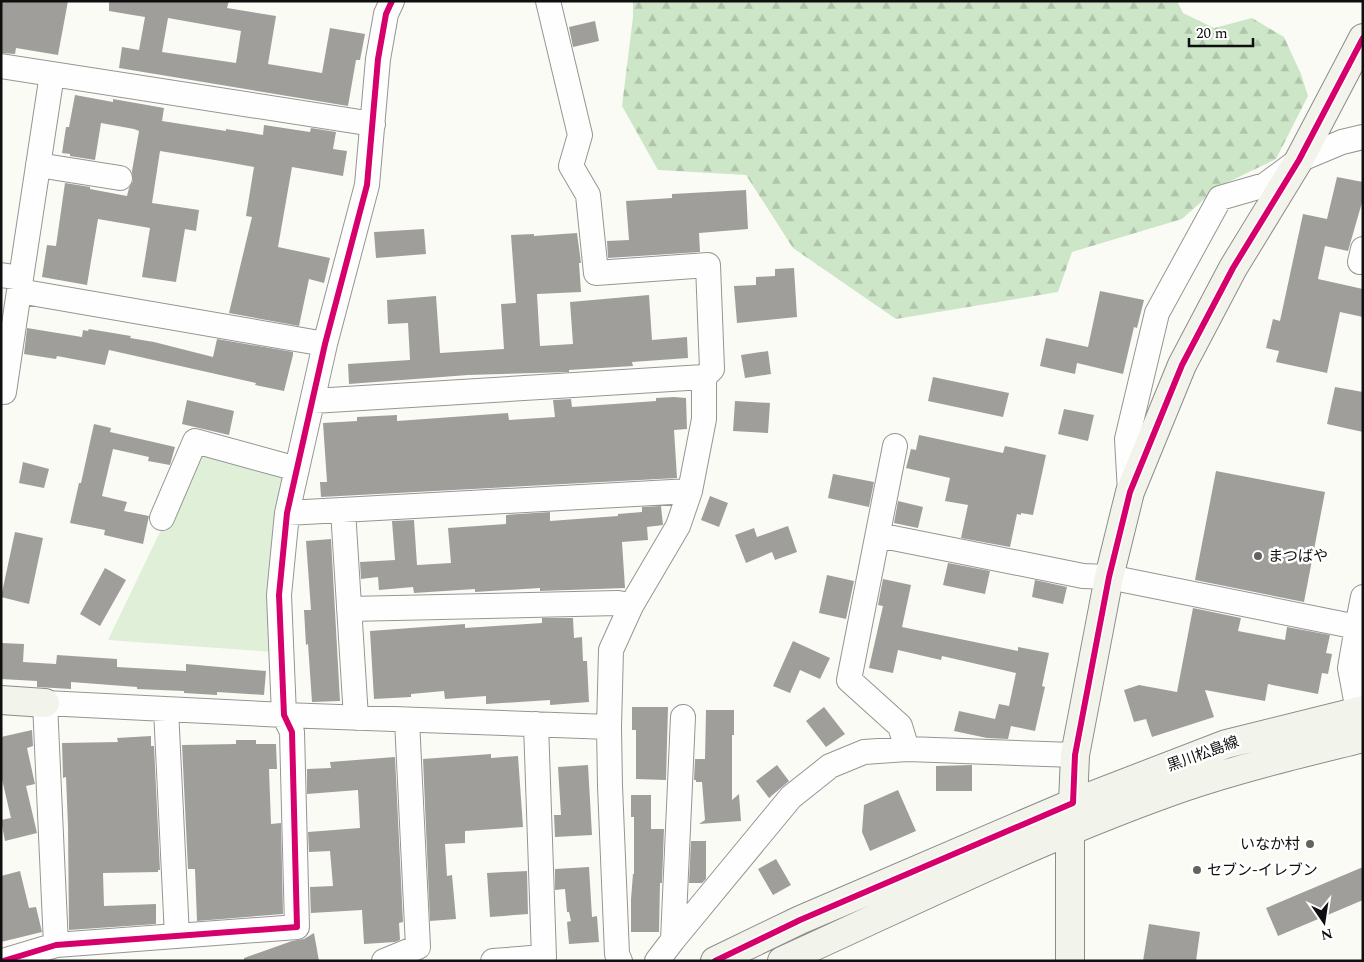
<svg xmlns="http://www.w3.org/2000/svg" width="1364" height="962" font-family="Spectral,'Noto Sans JP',serif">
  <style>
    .forest { fill: url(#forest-firs) }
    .park { fill: #dfefd8 }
    .building { fill: #9f9e9b; fill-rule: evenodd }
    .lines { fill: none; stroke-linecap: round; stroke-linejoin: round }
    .street-casing { stroke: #959593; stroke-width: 26 }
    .secondary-casing { stroke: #8c8c8a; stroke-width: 30 }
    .street { stroke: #fefefe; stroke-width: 24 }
    .secondary { stroke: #f2f4ec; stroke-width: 28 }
    .cycleway-casing { stroke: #fff; stroke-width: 9 }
    .cycleway { stroke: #d6006c; stroke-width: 6 }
    .poi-dot { fill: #626260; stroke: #fff; stroke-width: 2 }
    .labels { text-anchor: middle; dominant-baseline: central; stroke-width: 5; stroke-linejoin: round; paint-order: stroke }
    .poi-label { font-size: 15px; fill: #0f0f0f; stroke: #fff; text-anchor: start }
    .street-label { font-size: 15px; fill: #0f0f0f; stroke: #fff }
  </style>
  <defs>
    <pattern id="forest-firs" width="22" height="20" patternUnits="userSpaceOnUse" patternTransform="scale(1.25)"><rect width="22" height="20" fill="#cde6c7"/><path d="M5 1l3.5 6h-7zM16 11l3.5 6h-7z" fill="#afc4aa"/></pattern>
  </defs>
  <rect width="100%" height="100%" fill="#fbfbf6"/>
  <path class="forest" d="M633,1h544l6,12 31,15 38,-10 32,19 17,37 7,22 -32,63 -58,28 -36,32 -110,33 -14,40 -162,27 -103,-71 -47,-73 -88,-5 -36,-64 11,-89z"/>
  <path class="park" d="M197,455l88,22 -12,175 -165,-12z"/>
  <path class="building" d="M1,1h67l-10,54 -42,-7 -1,6 -14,-1z
    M109,1h120l-2,7 49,8 -8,48 54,9 8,-45 35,6 -5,26h-4l-8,46 -229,-38 3,-21 17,3 6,-33 -36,-6zM168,18l73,13 -5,32 -74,-11z
    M595,21l4,20 -26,6 -4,-20z
    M75,95l38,7v-3l51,9 -2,13 64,10v-2l37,6 1,-10 46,7 1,-4 25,4 -3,17 14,2 -4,25 -51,-9 -14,80 52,11 -6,25 -15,-4 -10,47 -70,-13 23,-96 -6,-1 8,-49 -33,-6 -61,-10 -8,52 47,7 -3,21 -11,-2 -9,53 -34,-5 8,-49 -52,-9 -11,66 -45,-8 5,-32 9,1 9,-63 25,4v2l37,7 2,-8 4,-7 -1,-10 7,-40 -5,-2 -33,-6 -6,37 -25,-4v-2l-8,-1 4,-26h3z
    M1337,177l26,5v17l-15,52 -23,-5 -7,33 45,10v28l-23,-5 -13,61 -51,-11 3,-11 -13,-3 7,-29 7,2 23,-107 24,5z
    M746,190l2,39 -49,4 1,19 -92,6 -1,-17 22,-1 -3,-39 46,-3v-4z
    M424,229l2,25 -50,4 -2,-26z
    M577,233l4,30h-2l2,29 -44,2 3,52 33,-2 -3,-42 79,-7 3,45 35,-3 1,21 -56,4 1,4 -64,4v2l-101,3 -119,9 -1,-20 62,-4 -2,-37 -20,1 -1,-24 49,-4 4,57 64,-4 -3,-45 15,-1 -5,-68 23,-1v2z
    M794,268l3,49 -60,6 -3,-37 22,-1v-8l19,-1v-7z
    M1100,291l44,9 -7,28 -3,-1 -11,47 -46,-11 -2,11 -35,-8 6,-28 42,9z
    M27,328l55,9 1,-7 5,1 1,-2 42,7 -1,2 24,4 59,15 4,-18 76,13v3l-9,36 -29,-6 1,-2 -147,-33 -4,15 -48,-9 -1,3 -32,-5z
    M768,351l3,23 -26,4 -4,-23z
    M933,377l76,16 -6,24 -75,-16z
    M1335,387l28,5v40l-36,-8z
    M674,397l12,1 1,31 -13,1 3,48 -356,19 -1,-15h7l-4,-59 34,-2v-4l40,-2v6l111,-8 1,7 46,-3 -2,-17 18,-1 1,8 84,-6v-3z
    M187,400l47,11 -5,24 -47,-11z
    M735,401l35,2 -2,30 -35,-2z
    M1064,409l30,6 -6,26 -30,-7z
    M94,424l17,4 -1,4 65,15 -5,18 -22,-4 1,-4 -36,-8 -11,47 25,6 -3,9 25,5 -6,28 -39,-9 1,-5 -35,-7 9,-40h2z
    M919,435l84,18 2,-7 41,9 -13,60 -12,-2v2l-4,-1 -7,33 -49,-9 7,-33 -23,-4 5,-23 -44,-10 5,-19 5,1z
    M23,462l26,7 -5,19 -25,-5z
    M1216,471l109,21 -21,110 -109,-22z
    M833,474l41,8 -5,25 -41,-9z
    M710,496l18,7 -9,24 -18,-7z
    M898,501l25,6 -5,21 -24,-5z
    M661,506l2,19 -16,2 1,13 -26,2 3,46 -85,3v-3l-65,4v-3l-61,4 -1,-6 -34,3 -1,-13 -17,2 -1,-17 35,-2 -3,-39 22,-1 3,45 34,-2 -3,-35 58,-4v-9l44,-3v9l68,-5v-2l24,-2v-5z
    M788,526l9,26 -22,8 -3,-8 -26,11 -11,-28 19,-7 3,9z
    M15,532l28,6 -14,66 -28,-7z
    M331,539l9,162 -28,1 -4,-58 -2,1 -2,-35h7l-5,-69z
    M948,563l42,8 -5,23 -42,-9z
    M105,568l21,12 -26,46 -20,-12z
    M827,575l27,6 -8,38 -27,-6z
    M883,579l28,6 -9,42 116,24v-4l31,6 -7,33 3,1 -10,44 -24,-5 -3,13 -21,-1 -33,-7 5,-20 36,8 4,-15 10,2 7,-33 -74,-17 -1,4 -43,-10 -5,23 -24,-5 14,-62 -5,-1z
    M1035,580l32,7 -4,17 -31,-7z
    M1193,608l48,10 -3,13 47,9 2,-13 43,8 -4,18 6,1 -4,20 -6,-1 -4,21 -50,-10 -3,17 -60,-11 9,27 -62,20 -6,-18 -12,3 -10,-32 15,-5 38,7z
    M542,618h31l1,20 8,-1 1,24h4l2,41 -39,3v-5l-64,4v-8l-41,3 -1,-8 -33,3v3l-37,2 -4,-68 95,-7v4l77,-5z
    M793,641l37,17 -10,21 -20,-9 -10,23 -17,-7z
    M1,643l23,1 -1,18 33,2 1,-9 60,4v8l69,4v-7l80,7 -2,24 -47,-3v3l-33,-2v-2l-47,-2v-2l-66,-5v7l-34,-2v-6l-36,-2z
    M632,707h36l-2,73 -30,-1v-49h-4z
    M824,707l21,27 -19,13 -20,-26z
    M706,710h28v25h-2v65l7,-6 2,27 -42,3 6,-4 -3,-38h-6v-2h-2l1,-21h10z
    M32,730l1,16 -6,2 8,36 -9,2 11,47 -32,8 -4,-21 10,-2 -10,-43v-38z
    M151,736v10h3l6,124h-2v2l-55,1 1,33 52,-2v20l-87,6 -1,-104 -2,-49 -3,1 -1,-35 56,-1 -1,-4z
    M236,740h20v4h20l1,25h-8l2,55 10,-1 2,91 -86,7 -2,-52h-7l-6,-124 54,-1z
    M491,754v4l27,-2 5,71 -58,4v12l-20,1 2,32 5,-1 4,44 -26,2 -7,-162z
    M395,757l8,165 -4,1 1,17 -5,2 -31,2 -2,-34 -51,3v5l-1,-31 23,-1 -3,-35 -21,1 -1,-20 52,-4 -2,-38 -51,4v-25l24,-1 -1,-6z
    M588,765l4,70 -37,2 -1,-22h7l-3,-48z
    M777,765l12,16 -20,17 -13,-17z
    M972,765v26h-36v-25z
    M898,790l18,41 -46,20 -8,-19 2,-27z
    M631,795h20v34h13l-2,54h-2l-1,49h-28v-33l2,-25h1v-57h-3z
    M691,841h15v38l-4,4h-13z
    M776,859l15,26 -18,10 -15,-26z
    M589,867l3,50 5,-1 2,26 -30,2 -2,-22 4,-1 -2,-9h-2l-2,-23 -10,1v-21z
    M1363,867v33l-85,36 -12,-28z
    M20,871l9,37 7,-1 6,25 -41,10v-66z
    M527,871l1,43 -38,3 -3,-44z
    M1149,924l51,8 -4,29h-53z
    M314,933l5,28h-75v-3l48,-17 12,-2z"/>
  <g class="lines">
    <g class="street-casing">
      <path id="street" d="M1,66l372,58
        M52,74l-33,217 306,53
        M38,165l82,13
        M1360,262l3,-13
        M1,275l20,3
        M4,392l15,-101
        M313,401l391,-24 8,-8 -4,-104 -112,8 -8,-78 -17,-29 9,-31 -32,-134
        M895,446l-46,234 51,46 7,23
        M1130,492l-3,-53 30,-126 63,-115 45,-13 34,-25 43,-18 21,-5
        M343,510l13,208
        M287,513l403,-22
        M162,518l33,-77 102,28
        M878,535l205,41 26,1 248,50 -7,41 8,43
        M349,609l269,-6 13,3
        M1357,627l6,-30
        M166,709l11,227
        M673,940l10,-223
        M56,945l-11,-242 239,12 325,12
        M3,961l53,-16 241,-18 -5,-195 -8,-17 -5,-120 8,-82 38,-169 42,-159 11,-126 8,-45 6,-13
        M384,961l34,-14 -11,-227
        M493,961l51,-4 -8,-233
        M620,961l-3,-7 -7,-168 -1,-59 2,-77 20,-44 47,-80 12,-35 14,-72v-42
        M657,961l16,-21 118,-143 39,-31 34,-14 43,-3 168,6"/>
    </g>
    <g class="secondary-casing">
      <path id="secondary" d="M1,700l44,3
        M715,961l85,-41 273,-117 153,-59 137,-34
        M782,961c133,-60 264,-126 402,-174 59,-20 119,-34 179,-49
        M1070,961v-130l3,-28 2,-48 34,-178 21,-85 52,-127 51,-97 66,-108 64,-122"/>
    </g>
    <use href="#street" class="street"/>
    <use href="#secondary" class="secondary"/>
    <g class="cycleway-casing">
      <path id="cycleway" d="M3,961l53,-16 241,-18 -5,-195 -8,-17 -5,-120 8,-82 38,-169 42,-159 11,-126 8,-45 6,-13
        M715,961l85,-41 273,-117 2,-48 34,-178 21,-85 52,-127 51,-97 66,-108 64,-122"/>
    </g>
    <use href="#cycleway" class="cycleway"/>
  </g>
  <g class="poi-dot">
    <circle cx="1258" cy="556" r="5"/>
    <circle cx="1310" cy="844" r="5"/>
    <circle cx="1197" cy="870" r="5"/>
  </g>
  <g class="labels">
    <g class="poi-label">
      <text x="1268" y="556">まつばや</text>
      <text x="1300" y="844" text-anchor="end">いなか村</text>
      <text x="1207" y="870">セブン-イレブン</text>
    </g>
    <g class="street-label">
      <text transform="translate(1203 754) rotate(-20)">黒川松島線</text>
    </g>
  </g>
  <rect width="1364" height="962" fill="none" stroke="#0f0f0f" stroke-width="5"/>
  <g transform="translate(1324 922) rotate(167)" stroke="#ffffff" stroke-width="4" paint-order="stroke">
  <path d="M0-4L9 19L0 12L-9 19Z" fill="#0f0f0f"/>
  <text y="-8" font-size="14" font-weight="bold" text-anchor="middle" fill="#0f0f0f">N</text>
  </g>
  <path d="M1189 38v8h64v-8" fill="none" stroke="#0f0f0f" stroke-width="2.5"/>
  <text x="1196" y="38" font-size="15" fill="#0f0f0f" stroke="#ffffff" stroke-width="4" paint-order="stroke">20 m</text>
</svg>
